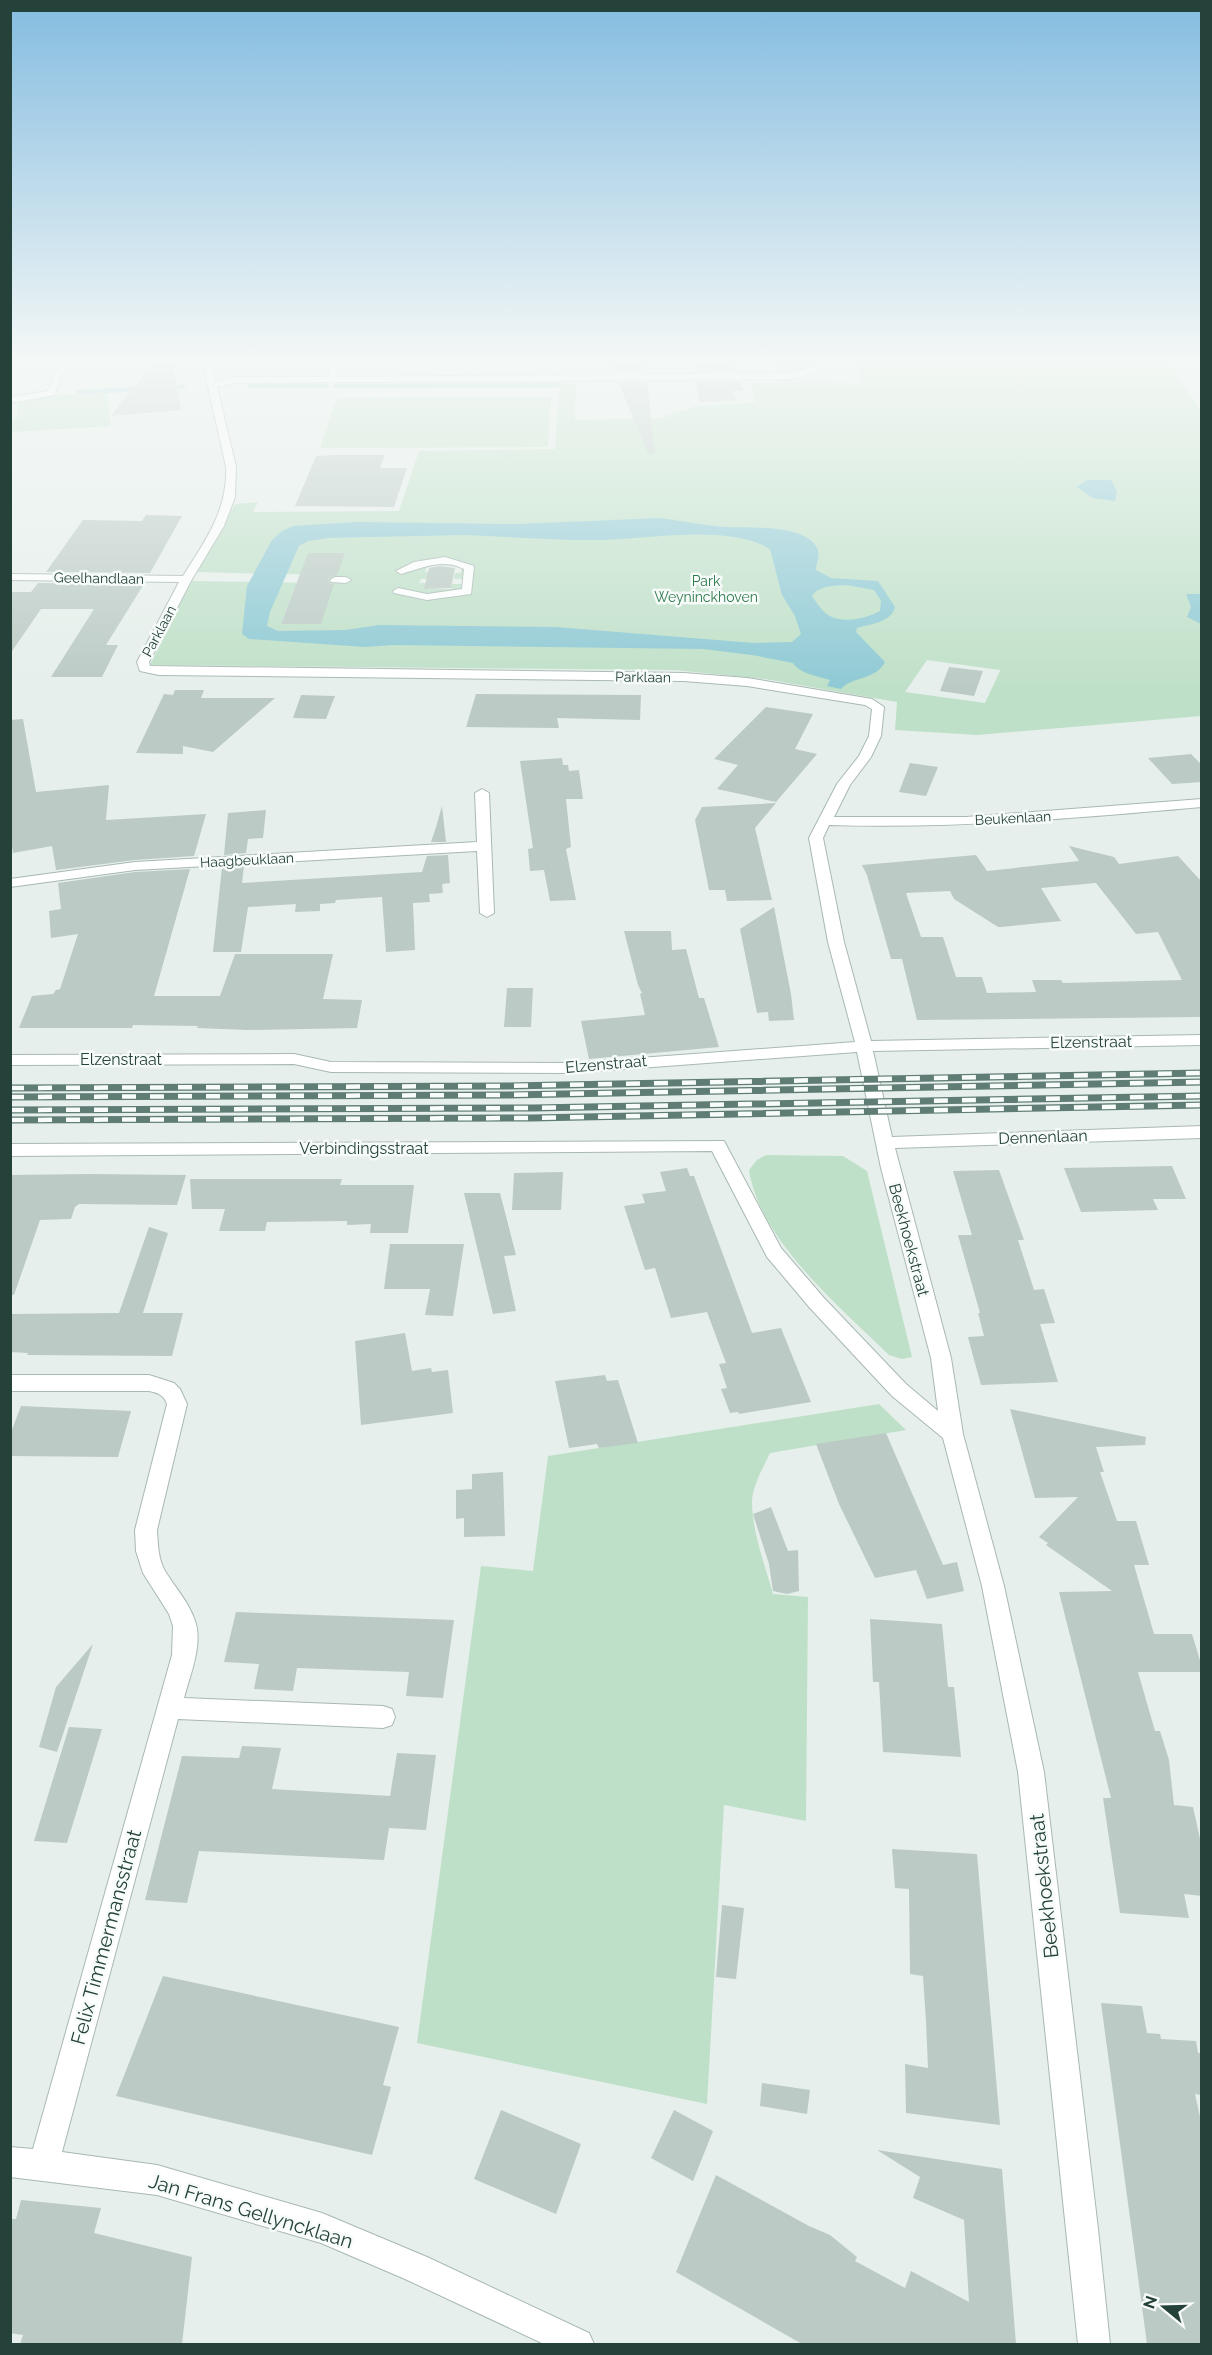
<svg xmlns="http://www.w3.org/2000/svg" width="1212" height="2355" font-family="Raleway,sans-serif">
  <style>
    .green { fill: #bfe0c8; fill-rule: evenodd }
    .water { fill: #8ec9d4; fill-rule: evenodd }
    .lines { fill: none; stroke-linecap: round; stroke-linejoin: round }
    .stream { stroke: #8ec9d4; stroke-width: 4.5 }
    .building { fill: #bbcac4; fill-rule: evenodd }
    .minor-casing { stroke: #a8b8b2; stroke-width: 2 }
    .minor { fill: #fff; fill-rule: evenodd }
    .rail-casing { stroke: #5f7d75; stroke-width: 7 }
    .rail { stroke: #f7fbf9; stroke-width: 4.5; stroke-dasharray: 14; stroke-linecap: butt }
    .labels { text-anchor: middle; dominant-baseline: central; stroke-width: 5; stroke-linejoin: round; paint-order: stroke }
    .far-street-label { font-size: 14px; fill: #24423a; stroke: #f7fbf9 }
    .far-park-label { font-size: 14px; fill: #2d7a4b; stroke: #f7fbf9 }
    .street-label { font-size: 16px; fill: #24423a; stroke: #f7fbf9 }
    .near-street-label { font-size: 20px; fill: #24423a; stroke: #f7fbf9 }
  </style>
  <rect width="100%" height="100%" fill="#e6efeb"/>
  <path class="green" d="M777,360h38l-2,7 -33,8z
    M856,360h311l34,51v305l-224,19 -82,-5 2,-28 -132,-23 -90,-9 -525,-5 40,-84 132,2 2,-8 -128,-3 39,-68 23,-2 -5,10 146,-1 20,-60 136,-2 5,-66 16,1 -1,36 85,-2 36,-12 58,-3 -3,-20 69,-3 41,5zM427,565l35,1 -1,7h-6l-1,6h9l-1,5h-10l-1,5h-26l1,-6h-7l2,-4h7l1,-7h-4zM294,589l38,1 -51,34zM927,660l73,10v1l-15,32 -80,-11z
    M107,391l4,35 -100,6v-13h6l1,-18 8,-3z
    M551,397l-3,50 -228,1 17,-50z
    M766,1155l77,1 24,15 45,186 -10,2 -13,-4c-49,-48 -129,-114 -140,-185l8,-10z
    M879,1404l27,26 -136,23c-7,15 -17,32 -18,48 0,31 13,64 21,93l35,3 -2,224 -82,-16 -17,299 -290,-61 64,-477 52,5 15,-115z"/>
  <path class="water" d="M1087,480h24l6,11 -2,10 -22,-3 -16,-11z
    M660,518c22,3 43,7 65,9 22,1 81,-3 92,21 4,9 -1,13 -1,22l15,8 47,3 17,26c-3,15 -25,17 -38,21l-1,4 29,30c-9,18 -32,14 -44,27l-14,-3 3,-6c-12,-4 -30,-6 -37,-17l-41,-8 -49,-6 -310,-4 -28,2 -116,-8 -7,-5 5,-48 25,-46 10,-9 11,-5 63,-4 162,2zM465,535c44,2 88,5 133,5 49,0 128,-17 172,9l12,46 13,21 6,18 -9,8 -38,1 -198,-16 -177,-2 -33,5 -68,1 -11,-5 3,-14 29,-66 9,-5 21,-3zM847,585l27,5 7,11 -1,10c-15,8 -37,13 -52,4 -6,-4 -12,-13 -16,-19 7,-11 23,-10 35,-11z
    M1186,594h15v30l-14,-7 4,-10z"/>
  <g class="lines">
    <path class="stream" d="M249,386h78
      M335,386l223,-1
      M165,388l18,-1
      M79,392l63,-3"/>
  </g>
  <path class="building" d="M609,360h35l2,12h-32z
    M693,360h37l5,11 -41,1z
    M153,363h20l8,47 -70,6z
    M618,382h29l8,71 -6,2z
    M696,382h44l4,9h-12l5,10 -38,1z
    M338,455h47l-5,13h27l-13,39 -99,-1 21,-50z
    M146,515l36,1 -32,57 -104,-1 37,-52 59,1z
    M308,553h37l-8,22 -9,4 1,4 5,1 -13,40h-40z
    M440,566l15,2 -4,20 -27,1 5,-21z
    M38,583l106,1 -38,61h12l-16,32h-51l43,-68h-53l-31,45v-62h21z
    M949,667l34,4 -9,25 -34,-5z
    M175,690h29l-3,8h74l-62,54 -30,-6v8l-47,-1 28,-59 9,1z
    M476,694l165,1 -1,25 -83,-2 2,10 -93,-1z
    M301,695l34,1 -9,23 -33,-1z
    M766,707l47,7 -18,35 22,5 -41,48 -59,-13 21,-24 -24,-6z
    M23,719l13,73 73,-7 -3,35 100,-6 -12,42 -59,4 -79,10 -4,-24 -39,7 -3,-21v-112z
    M1191,754l11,11v17l-30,2 -24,-26z
    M562,758l1,7h5l1,6 10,-1 4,29h-17l5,48 -5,2 10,51 -26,1 -6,-31 -14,1 -2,-22 5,-1 -13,-87z
    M910,763l28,4 -12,29 -27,-4z
    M776,803l-21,25 17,72 -45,1 -2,-11h-16l-14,-70 7,-13z
    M442,806l4,36h-15l5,-15z
    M266,810l-3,28 -15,1 -2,14 -22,2 4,-42z
    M1069,846l45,11 5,7 59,-8 24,26v138l-2,-3 -283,3 -15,-61h-11l-24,-84 -5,-10 114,-10 11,16 92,-10zM1096,883l40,51 22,-2 24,48 -119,3 -2,-3h-29l4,12 -49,1 -5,-16h-26l-13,-40h-22l-15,-44 44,-2 4,8 44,28h4l59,-6 -20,-33z
    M448,855l2,28 -8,1 1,9 -14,1 1,8 -17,1 2,47 -29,2 -4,-55 -46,3 -1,3 -15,1v7l-25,1 1,-8 -48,3 -7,45h-28l9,-85 22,-1 -2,17 180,-11 5,-16z
    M190,869l-36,127h66l15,-42h98l-10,45 39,1 -5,28 -109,2 -51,-2 1,-2 -65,-1 -1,3h-113l13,-32 21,-2 3,-4 4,-1 18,-55 -27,4 -2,-27 12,-2 -3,-26 77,-11z
    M774,907l17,87 3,26 -25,1 -1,-9 -11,1 -17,-84z
    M624,931h47l1,19 14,-1 13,49h5l15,49 -130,12 -8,-38 64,-6 -5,-21 2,-1 -4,-8z
    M507,988h26l-2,39h-27z
    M1172,1166l14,33h-33l5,11 -77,2 -17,-44z
    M687,1168l3,8h4l58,157 29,-5 30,74 -72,12 -1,-2 -8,1 -9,-24 6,-1 -8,-24 7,-1 -19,-51 -36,6 -16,-50 -10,2 -21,-64 21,-3 -3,-9 24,-3 -6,-19z
    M999,1170l25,70h-6l16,50 10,-1 11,34 -15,1 18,58 -77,3 -8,-29 -5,-19 16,-1 -6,-23h2l-22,-78h14l-19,-64z
    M563,1172l-2,38h-49l2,-37z
    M89,1174l97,1 -9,30 -98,-1 -4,3 -4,12 -31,1 -26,75 -4,-1v-119z
    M190,1179h152l-2,6h74l-6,48h-38l1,-9 -24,1v-4l-80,1 -2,9h-46l6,-22h-33z
    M464,1193h36l16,62 -12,1 12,55 -23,3z
    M149,1227l19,6 -25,80h40l-11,43 -145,-1 1,-2 -18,-1v-38l109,-1z
    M390,1244h74l-11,72 -28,-1 5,-26h-46z
    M405,1333l7,38 19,-3 1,4 16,-2 5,43 -92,12 -6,-84z
    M605,1375l2,6 11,-1 20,63 -39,5 -2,-4 -28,4 -14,-67z
    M21,1406l110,5 -13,46 -108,-1v-21z
    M1010,1409l136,28 -1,8 -49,2 8,25h-4l17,49h19l13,44h-15l20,69h38l10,33v5h-64l17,59h5l9,29 5,45 19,2 9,41v48l-18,-2 5,24 -69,-5 -17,-115h8l-52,-206 53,-1 -66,-46 2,-2 -9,-6 39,-40 -43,1z
    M886,1433l57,132 14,-3 7,29 -37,8 -11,-29 -41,8 -36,-74 -23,-60z
    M503,1472l2,64 -41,1v-19l-8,1v-29l16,-1v-15z
    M771,1507l17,44 10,-1 1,41 -12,3 -14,-3 -4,-27 -16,-50z
    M236,1612l218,8 -11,78 -37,-2 3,-24 -112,-4 -4,23 -39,-2 5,-25 -35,-2z
    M870,1619l72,5 6,63h6l7,70 -78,-5 -4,-70h-6z
    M93,1644l-36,108 -18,-5 17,-60z
    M69,1727l33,2 -35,114 -33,-2z
    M242,1746l39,2 -9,41 118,7 7,-43 39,2 -10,75 -37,-2 -5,32 -185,-9 -12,52 -42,-3 37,-144 57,2z
    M892,1849l85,5 23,271 -94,-12 -1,-49 23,4 -2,-46 -3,-46 -13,-2 -1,-85 -14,-1z
    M722,1905l22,3 -8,71 -20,-2z
    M163,1976l236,51 -16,58 8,2 -19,68 -256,-59z
    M1101,2003l41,3 5,27 13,1 1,5 35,2 2,12h4v42l-7,-1 7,32v218h-55z
    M762,2083l48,7 -3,24 -47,-8z
    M501,2110l80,34 -25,70 -82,-35z
    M674,2110l39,21 -20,50 -42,-23z
    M877,2150l125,19 14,175h-214l-126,-72 40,-97 93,51 21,9 27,22 -2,4 50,27 6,-17 58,31 -5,-82 -51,-22 7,-21z
    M21,2200l80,8 -7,25 98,24 -10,87h-162l3,-9 -13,-2v-114h6z"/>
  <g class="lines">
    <g class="minor-casing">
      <path id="minor" d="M73,360h10l-21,13 -7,22 -45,8v-6l38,-6 7,-21z
        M209,360h8l-4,13 2,9 17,-5h96l5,-17h8l-5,17 456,-4 23,-6 2,-7h8v7l-4,4 -29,8 -559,4 -16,4 19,80 -1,30 -11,29 -33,55 -42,81 1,4 534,7 63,5 125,21 12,8 -3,29 -10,21 -21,28 -16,32h132l236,-18v8c-124,11 -248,22 -373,18l-6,13 21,104 27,99 331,-6v10l-329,6 19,86 310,-11v12l-307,10 56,210 12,76 41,152 40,186 54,457 12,115h-32l-60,-572 -36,-186 -39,-148 -51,-42 -82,-88 -43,-51 -55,-106 -702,5v-12l714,-3 57,107 43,50 82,86 32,27 -7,-53 -50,-190 -24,-116 -285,21 -241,-1 -37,-8 -284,1v-10l284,-1 37,8 241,1 283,-21 -27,-100 -19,-104 28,-54 22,-28 10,-20 3,-27 -7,-4 -118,-19 -63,-5 -525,-6 -19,-4 -3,-9 42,-80 -169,-2v-6l173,2c22,-35 45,-66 43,-109l-21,-94z
        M445,557l29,9 -3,28 -44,6 -33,-7 -1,-2 5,-3 29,6 35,-5 2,-20c-22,-11 -41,-1 -63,5l-5,-3 18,-9z
        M335,577h11l5,3 -5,3 -15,-1 -1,-2z
        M482,789l7,4 5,120 -7,4 -7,-4 -3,-62 -342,19 -125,17v-8l125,-17 342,-20 -2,-49z
        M10,1375h139l25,8 6,6 7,15 -30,126c1,14 1,29 8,41 11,18 25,32 31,53 6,23 -6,51 -12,74l199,8 9,3 3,8 -3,8 -9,3 -205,-9 -116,433 95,13 165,48 105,44 162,76 5,11h-50l-139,-65 -84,-36 -164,-48 -147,-18v-30l23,2 139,-494 1,-29 -4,-12 -26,-41 -7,-22 -1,-21 32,-126c-3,-9 -9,-11 -18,-13h-139z"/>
    </g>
    <use href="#minor" class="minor"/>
    <g class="rail-casing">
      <path id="rail" d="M10,1088l497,-2 695,-13
        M10,1097l496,-2 696,-13
        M10,1110l523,-2 669,-12
        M10,1120l521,-2 671,-13"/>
    </g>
    <use href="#rail" class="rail"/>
  </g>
  <linearGradient id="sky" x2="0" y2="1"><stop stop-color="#84bce0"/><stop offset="0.52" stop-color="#f4f8f6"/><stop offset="1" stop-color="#f4f8f6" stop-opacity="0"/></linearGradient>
  <rect width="1212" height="690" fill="url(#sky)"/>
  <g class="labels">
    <g class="far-street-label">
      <text transform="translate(99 578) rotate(1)">Geelhandlaan</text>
      <text transform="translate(159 631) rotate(-62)">Parklaan</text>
      <text transform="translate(643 677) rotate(1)">Parklaan</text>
      <text transform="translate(1013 818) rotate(-3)">Beukenlaan</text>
      <text transform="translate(247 860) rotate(-3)">Haagbeuklaan</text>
    </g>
    <g class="far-park-label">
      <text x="706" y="581">Park<tspan x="706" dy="16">Weyninckhoven</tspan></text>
    </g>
    <g class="street-label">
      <text transform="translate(1091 1042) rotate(-1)">Elzenstraat</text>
      <text x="121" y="1059">Elzenstraat</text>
      <text transform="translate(606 1064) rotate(-5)">Elzenstraat</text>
      <text transform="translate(1043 1137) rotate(-2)">Dennenlaan</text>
      <text x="364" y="1148">Verbindingsstraat</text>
      <text transform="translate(909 1240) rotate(75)">Beekhoekstraat</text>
    </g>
    <g class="near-street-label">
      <text transform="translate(1044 1886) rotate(-96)">Beekhoekstraat</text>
      <text transform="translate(106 1937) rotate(-75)">Felix Timmermansstraat</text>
      <text transform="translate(251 2211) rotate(17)">Jan Frans Gellyncklaan</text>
    </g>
  </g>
  <rect width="1212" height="2355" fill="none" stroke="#24423a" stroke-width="24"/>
  <g transform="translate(1164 2307) rotate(289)" stroke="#f7fbf9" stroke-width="4.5" paint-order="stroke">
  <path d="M0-4.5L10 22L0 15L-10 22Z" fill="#24423a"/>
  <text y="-9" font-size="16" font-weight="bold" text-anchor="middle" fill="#24423a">N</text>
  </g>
</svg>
